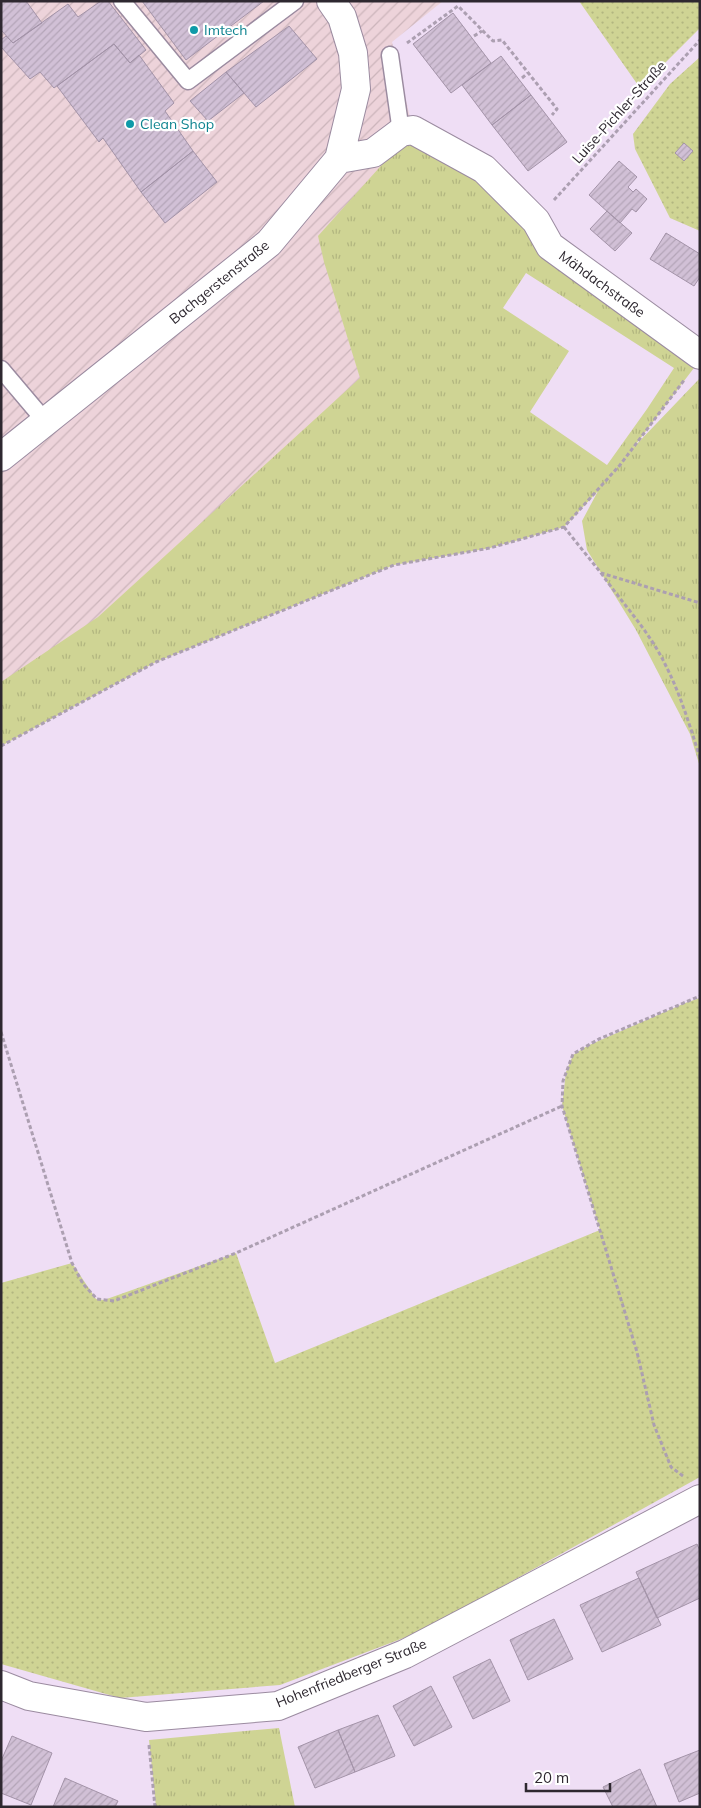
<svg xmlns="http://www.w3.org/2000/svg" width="701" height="1808" font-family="Mulish,sans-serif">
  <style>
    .industrial { fill: url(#industrial-furrows) }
    .grass { fill: url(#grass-tufts); fill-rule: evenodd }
    .garden { fill: url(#garden-dots) }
    .building { fill: url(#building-hatch); stroke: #a393a8 }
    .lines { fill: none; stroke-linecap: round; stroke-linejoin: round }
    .lane-casing { stroke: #9b8ba0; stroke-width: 19 }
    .street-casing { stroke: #9b8ba0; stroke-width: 30 }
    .path { stroke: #ac9fb1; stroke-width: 3; stroke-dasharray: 4 2.5; stroke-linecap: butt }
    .lane { stroke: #fff; stroke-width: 16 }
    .street { stroke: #fff; stroke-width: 28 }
    .culture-dot { fill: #0f9aa8; stroke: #fff; stroke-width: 2 }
    .labels { text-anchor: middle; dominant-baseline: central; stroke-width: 4.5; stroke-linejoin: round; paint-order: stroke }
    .culture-label { font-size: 14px; fill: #0d838f; stroke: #fff; text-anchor: start }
    .street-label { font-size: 14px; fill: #2e2830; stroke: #fff }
  </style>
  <defs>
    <pattern id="industrial-furrows" width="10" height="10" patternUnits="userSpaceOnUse" patternTransform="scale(1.25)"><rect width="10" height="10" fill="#edd3da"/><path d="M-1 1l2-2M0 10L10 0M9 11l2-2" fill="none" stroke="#ccb5bb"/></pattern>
    <pattern id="grass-tufts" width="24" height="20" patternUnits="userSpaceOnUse" patternTransform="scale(1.25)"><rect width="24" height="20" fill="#cfd494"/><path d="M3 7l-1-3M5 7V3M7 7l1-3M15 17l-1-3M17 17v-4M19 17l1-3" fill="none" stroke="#b2b680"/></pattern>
    <pattern id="garden-dots" width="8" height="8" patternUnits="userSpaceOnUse" patternTransform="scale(1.25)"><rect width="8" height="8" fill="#cfd494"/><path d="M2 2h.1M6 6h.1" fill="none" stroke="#b2b680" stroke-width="1.8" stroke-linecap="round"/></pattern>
    <pattern id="building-hatch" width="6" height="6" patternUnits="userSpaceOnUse" patternTransform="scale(1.25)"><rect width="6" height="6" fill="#d1c0d6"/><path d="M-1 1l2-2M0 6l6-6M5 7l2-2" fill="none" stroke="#b4a5b8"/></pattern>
  </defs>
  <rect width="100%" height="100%" fill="#efdef5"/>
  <path class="industrial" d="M1,1h442l-51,41 21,88 -14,294 -398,290z"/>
  <path class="grass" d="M413,130l109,77 178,153 -67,88 67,-70v389l-10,-33 -54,-104 -49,-80 -5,-29 16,-30 -34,36 -74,21 -96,17 -238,97 -155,84v-64l97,-65 262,-239 -36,-116 -6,-26zM526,273l148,95 -27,41 -40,56 -77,-53 39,-61 -66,-43z
    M279,1728l16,79h-139l-7,-67z"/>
  <path class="garden" d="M579,1h121v27l-60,60z
    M700,57v174l-30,-13 -35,-69 -2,-15 37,-50z
    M700,998v479l-278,154 -142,54 -160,13 -119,-34v-381l71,-20 24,36 8,1 132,-47 39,110 325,-133 -38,-124 4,-34 7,-17 14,-9 98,-43z"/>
  <path class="building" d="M1,1h25l16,22 -29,20 -12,-13z
    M101,1h7l38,49 -16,13 -16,-19 -60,44 -14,-16 -10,7 -29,-32v-7l5,-4 7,7 55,-39 10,13z
    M142,1h122l-78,59z
    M453,13l38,50 -40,30 -38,-49z
    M289,26l28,33 -61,48 -30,-35z
    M114,44l16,19 9,-8 35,48 -9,8 28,40 -52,41 -38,-54 -4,4 -42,-56z
    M501,56l30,39 -39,30 -30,-40z
    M226,72l18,21 -36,28 -18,-20z
    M531,95l36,47 -39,29 -36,-46z
    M684,143l9,8 -9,10 -9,-8z
    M193,151l24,31 -52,41 -24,-31z
    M619,161l18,16 -9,10 5,5 3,-3 11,10 -11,13 -4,-3 -12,14 -31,-28z
    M607,211l25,22 -17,18 -25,-22z
    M666,233l34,21v23l-6,9 -44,-27z
    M697,1544l3,7v47l-43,20 -21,-46z
    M639,1578l22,47 -59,27 -22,-47z
    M554,1619l19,40 -45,21 -18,-40z
    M490,1659l20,42 -37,18 -20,-42z
    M431,1686l21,41 -38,19 -21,-40z
    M378,1715l17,41 -40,16 -17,-42z
    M338,1730l17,42 -40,16 -17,-41z
    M12,1736l40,17 -21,52 -30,-12v-32z
    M700,1750v43l-21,9 -15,-38z
    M640,1769l17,38h-44l-10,-20z
    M65,1778l53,23 -3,6h-62z"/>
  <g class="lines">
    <g class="lane-casing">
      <path id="lane" d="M122,1l66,80 107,-80
        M390,55l11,77
        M1,369l44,52"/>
    </g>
    <g class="street-casing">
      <path id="street" d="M339,159l34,-6 28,-21 12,-2 71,39 52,52 14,25 150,109
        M1,457l268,-214 70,-84 17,-70 -3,-36 -11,-36 -11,-16
        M1,1685l28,11 117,21 132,-11 127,-52 295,-155"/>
    </g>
    <path class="path" d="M474,36l8,-5
      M407,43l51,-37 35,35 9,-1 55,69 -5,6
      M522,78l6,-5
      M554,200l146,-160
      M564,527l37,46 99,30
      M601,573c21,30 48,58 64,91 15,29 25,62 35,94
      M1,746l155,-84 238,-97 96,-17 74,-21 56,-62 65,-86
      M1,1032l71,231 11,21 14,15 17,2 122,-48 326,-147
      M683,1476l-12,-9 -17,-42 -17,-73 -75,-246 1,-25 10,-27 26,-15 101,-43
      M149,1745l6,62"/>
    <use href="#lane" class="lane"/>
    <use href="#street" class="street"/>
  </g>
  <g class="culture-dot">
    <circle cx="194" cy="30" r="5"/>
    <circle cx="130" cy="124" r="5"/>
  </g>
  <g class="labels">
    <g class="culture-label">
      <text x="204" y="30">Imtech</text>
      <text x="140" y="124">Clean Shop</text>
    </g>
    <g class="street-label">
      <text transform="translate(619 112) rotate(-48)">Luise-Pichler-Straße</text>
      <text transform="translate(219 282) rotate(-39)">Bachgerstenstraße</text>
      <text transform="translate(602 284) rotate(36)">Mähdachstraße</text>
      <text transform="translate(351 1673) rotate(-22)">Hohenfriedberger Straße</text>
    </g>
  </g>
  <rect width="701" height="1808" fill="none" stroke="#2e2830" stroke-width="5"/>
  <path d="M526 1783v8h84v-8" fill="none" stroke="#2e2830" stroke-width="2.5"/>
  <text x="534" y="1783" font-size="15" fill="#2e2830" stroke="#ffffff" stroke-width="4" paint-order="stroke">20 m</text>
</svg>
